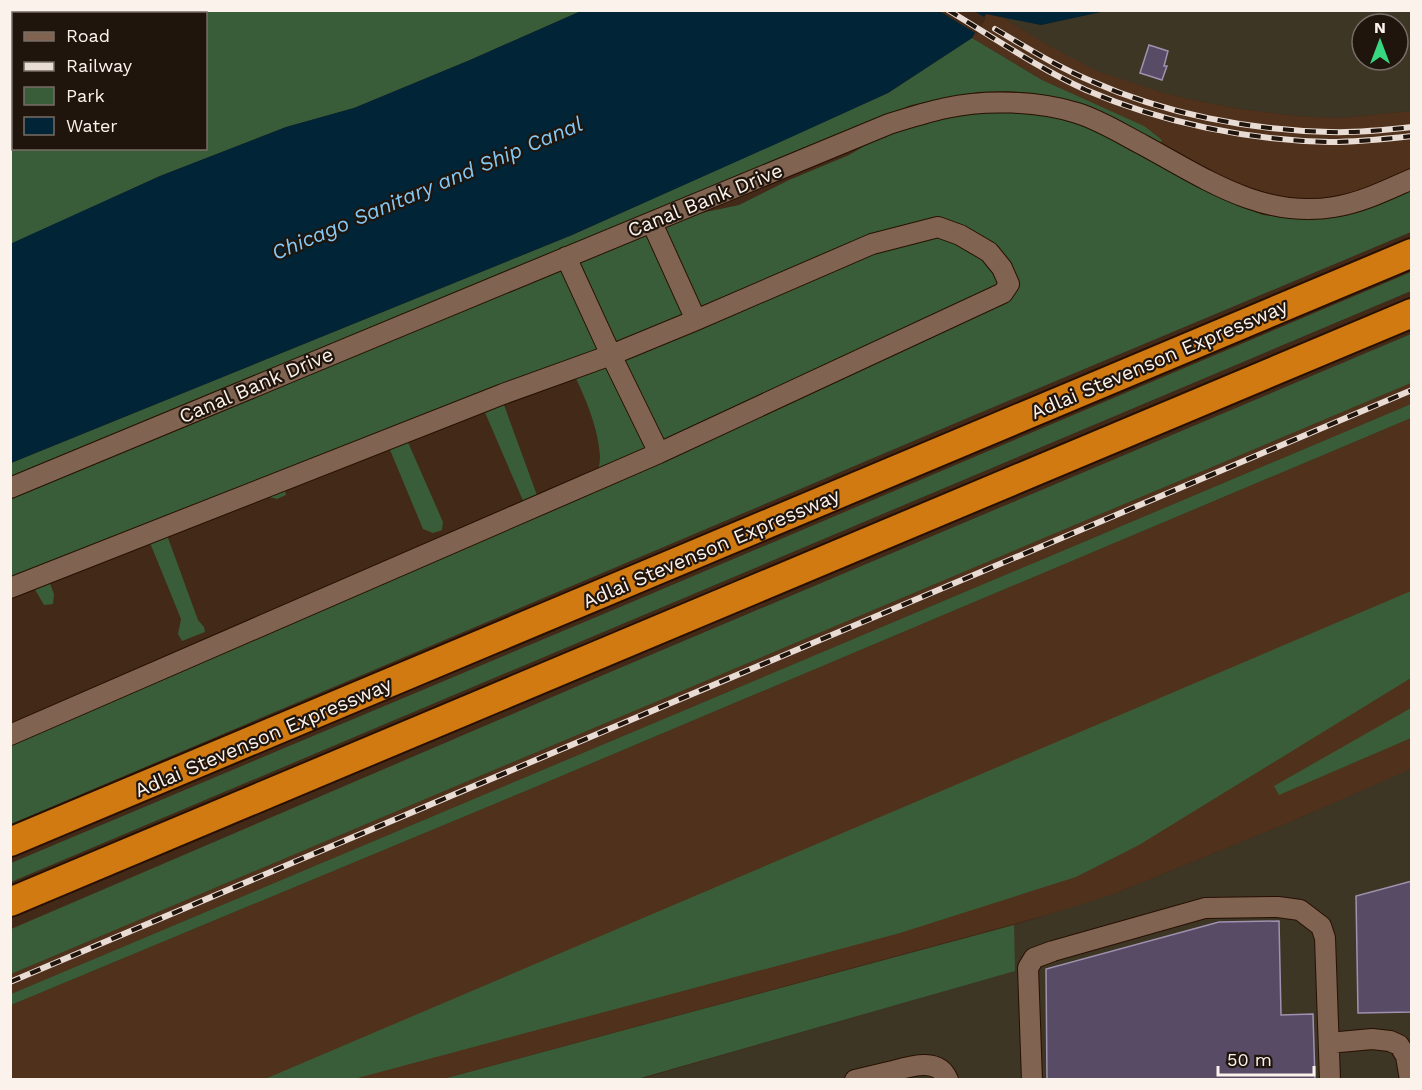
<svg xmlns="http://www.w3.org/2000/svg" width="1422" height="1090" font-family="'Work Sans',sans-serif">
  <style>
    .built { fill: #50311c }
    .industrial { fill: #3e3625; fill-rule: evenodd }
    .green { fill: #395d38 }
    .water { fill: #012436 }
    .pier { fill: #422918 }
    .building { fill: #584b66; stroke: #9f92b0; stroke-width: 1.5 }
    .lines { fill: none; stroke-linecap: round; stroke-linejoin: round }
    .minor-casing { stroke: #271002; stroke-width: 22 }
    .highway-casing { stroke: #271002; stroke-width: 32 }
    .minor { stroke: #806351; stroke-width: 20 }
    .highway { stroke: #d07a11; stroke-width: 28 }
    .rail-casing { stroke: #e8dcd5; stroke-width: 6 }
    .rail { stroke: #20150d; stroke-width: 4; stroke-dasharray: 11; stroke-linecap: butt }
    .labels { text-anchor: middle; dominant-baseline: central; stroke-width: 4.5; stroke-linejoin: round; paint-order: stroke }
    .street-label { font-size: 20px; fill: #fcf2ec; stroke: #20150d }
    .water-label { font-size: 21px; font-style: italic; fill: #84caf6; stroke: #20150d }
  </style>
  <rect width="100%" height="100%" fill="#422918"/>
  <path class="built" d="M986,14l16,3 44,27 111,47 36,9 48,9 55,7 43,2 72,-7v57l-50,22 -33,9 -32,3 -34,-6 -38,-16 -65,-34 -15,-20 -102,-46 -70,-42z
    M1411,383v21l-1400,590v-20z
    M1411,418v351l-19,9 -104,45 -174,71 -38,13 -633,172 -432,1v-75l529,-220z"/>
  <path class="industrial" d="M1106,10l305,1v100l-72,7 -43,-2 -55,-7 -48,-9 -36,-9 -60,-20 -51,-27 -44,-27 39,8zM1362,24h36v36h-36z
    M11,11h64l-7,3h-54l-1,23 -2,1z
    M1411,769v310l-774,1 377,-109v-46l100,-31 174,-71z"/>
  <path class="green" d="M75,11h506l-111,49 -116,48 -68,19 -126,49 -149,68v-206l2,-1 1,111h192v-134l-138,-1z
    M972,38l70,42 102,46 18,14 -3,6 -69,-38 -29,-10 -29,-5 -24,-2 -30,1 -67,13 -900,373v-15l561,-228 316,-142z
    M986,112l49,1 35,7 38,17 117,63 38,15 47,5 60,-14 41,-18v44l-441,185 -959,407v-91l585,-249c1,-9 4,-19 4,-28 -2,-31 -16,-61 -29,-88l-71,26 38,104 -14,5 -44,-102 -77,30 40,91 -1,8 -9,3 -10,-4 -38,-91 -102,42 3,15 -9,4 -8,-2 -6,-12 -99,42 34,93 6,7 1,5 -23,9 -4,-7 3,-15 -35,-86 -100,40 8,21 -1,10 -9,1 -14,-24 -19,8v-93l628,-264 67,-20 33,-7 50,-25 60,-25 39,-23 56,-14z
    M1411,272v19l-1400,591v-19l621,-261z
    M1411,334v49l-1400,591v-45l604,-259z
    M1411,404v14l-871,367 -529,220v-11z
    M1411,591v87l-272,167 -63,32 -176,56 -546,146h-89z
    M1411,708v30l-132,57 -5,-9z
    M1014,925l1,46 -378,108h-194z"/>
  <path class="water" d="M581,11h525l-65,14 -55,-11 -14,24 -84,55 -112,51 -204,91 -561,228 -1,-219 150,-68 126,-49 68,-19 116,-48z"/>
  <path class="pier" d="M939,11h35l12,7 -9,16z"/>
  <path class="building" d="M1149,45l19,6 -4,15h3l-5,14 -22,-7z
    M1412,881v131l-54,1 -2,-117z
    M1279,921l2,94 32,-1 2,66h-268l-1,-111 173,-47z"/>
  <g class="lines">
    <g class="minor-casing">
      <path id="minor" d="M652,223l44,97
        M566,257l45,98 48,98
        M10,488c293,-123 586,-242 879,-364 19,-6 38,-12 57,-16 40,-9 93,-7 131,5 23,7 45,21 66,32 61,33 119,74 191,62 27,-4 53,-17 78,-28
        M10,588l493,-194 108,-39 85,-35 176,-76 66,-17 22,8 29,17 13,16 7,16 -6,9 -344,160 -649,282
        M1329,1043l43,-4 18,2 9,4 7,11 4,24
        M855,1080c13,-3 25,-6 38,-9 18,-5 46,-14 55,9
        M1032,1080l-4,-112 6,-10 19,-7 152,-43 73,-1 22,3 21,16 4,12 5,142"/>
    </g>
    <g class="highway-casing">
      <path id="highway" d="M10,842l1402,-589
        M10,902l1402,-589"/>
    </g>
    <use href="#minor" class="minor"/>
    <use href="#highway" class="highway"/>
    <g class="rail-casing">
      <path id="rail" d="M948,10c46,28 90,58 138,80 76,33 162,50 244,52 27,0 55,-3 82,-6
        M45,14l6,-4
        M10,29l4,-2
        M995,29c31,18 62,38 96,52 74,33 158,49 239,51 27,1 55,-2 82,-5
        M10,982l1402,-592"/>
    </g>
    <use href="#rail" class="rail"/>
  </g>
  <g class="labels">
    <g class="street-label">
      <text transform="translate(705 200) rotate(-22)">Canal Bank Drive</text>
      <text transform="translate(1159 359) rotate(-23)">Adlai Stevenson Expressway</text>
      <text transform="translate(256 385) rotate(-23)">Canal Bank Drive</text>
      <text transform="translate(711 548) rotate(-23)">Adlai Stevenson Expressway</text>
      <text transform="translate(263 737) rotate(-23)">Adlai Stevenson Expressway</text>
    </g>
    <g class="water-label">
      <text transform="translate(427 188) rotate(-23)">Chicago Sanitary and Ship Canal</text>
    </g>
  </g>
  <rect width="1422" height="1090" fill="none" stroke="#fcf2ec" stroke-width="24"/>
  <rect x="12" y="12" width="195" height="138" fill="#20150d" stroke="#786d66" stroke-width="1.5"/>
  <rect x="24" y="32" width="30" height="9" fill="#806351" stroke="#786d66" stroke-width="1.5"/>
  <text x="66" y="42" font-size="18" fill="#fcf2ec">Road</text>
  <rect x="24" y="62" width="30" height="9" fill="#e8dcd5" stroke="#786d66" stroke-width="1.5"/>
  <text x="66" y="72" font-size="18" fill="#fcf2ec">Railway</text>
  <rect x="24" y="87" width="30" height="18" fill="#395d38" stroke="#786d66" stroke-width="1.5"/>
  <text x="66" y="102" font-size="18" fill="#fcf2ec">Park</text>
  <rect x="24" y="117" width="30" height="18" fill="#012436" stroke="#786d66" stroke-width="1.5"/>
  <text x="66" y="132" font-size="18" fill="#fcf2ec">Water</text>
  <g transform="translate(1380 42)"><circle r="28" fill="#20150d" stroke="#786d66" stroke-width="1.5"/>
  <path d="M0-4.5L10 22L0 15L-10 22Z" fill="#37d880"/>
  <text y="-9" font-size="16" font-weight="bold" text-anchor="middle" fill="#fcf2ec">N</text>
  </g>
  <path d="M1218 1066v9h96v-9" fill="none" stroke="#fcf2ec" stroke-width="3"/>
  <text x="1227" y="1066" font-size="18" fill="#fcf2ec" stroke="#20150d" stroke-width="4.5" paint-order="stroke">50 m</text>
</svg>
